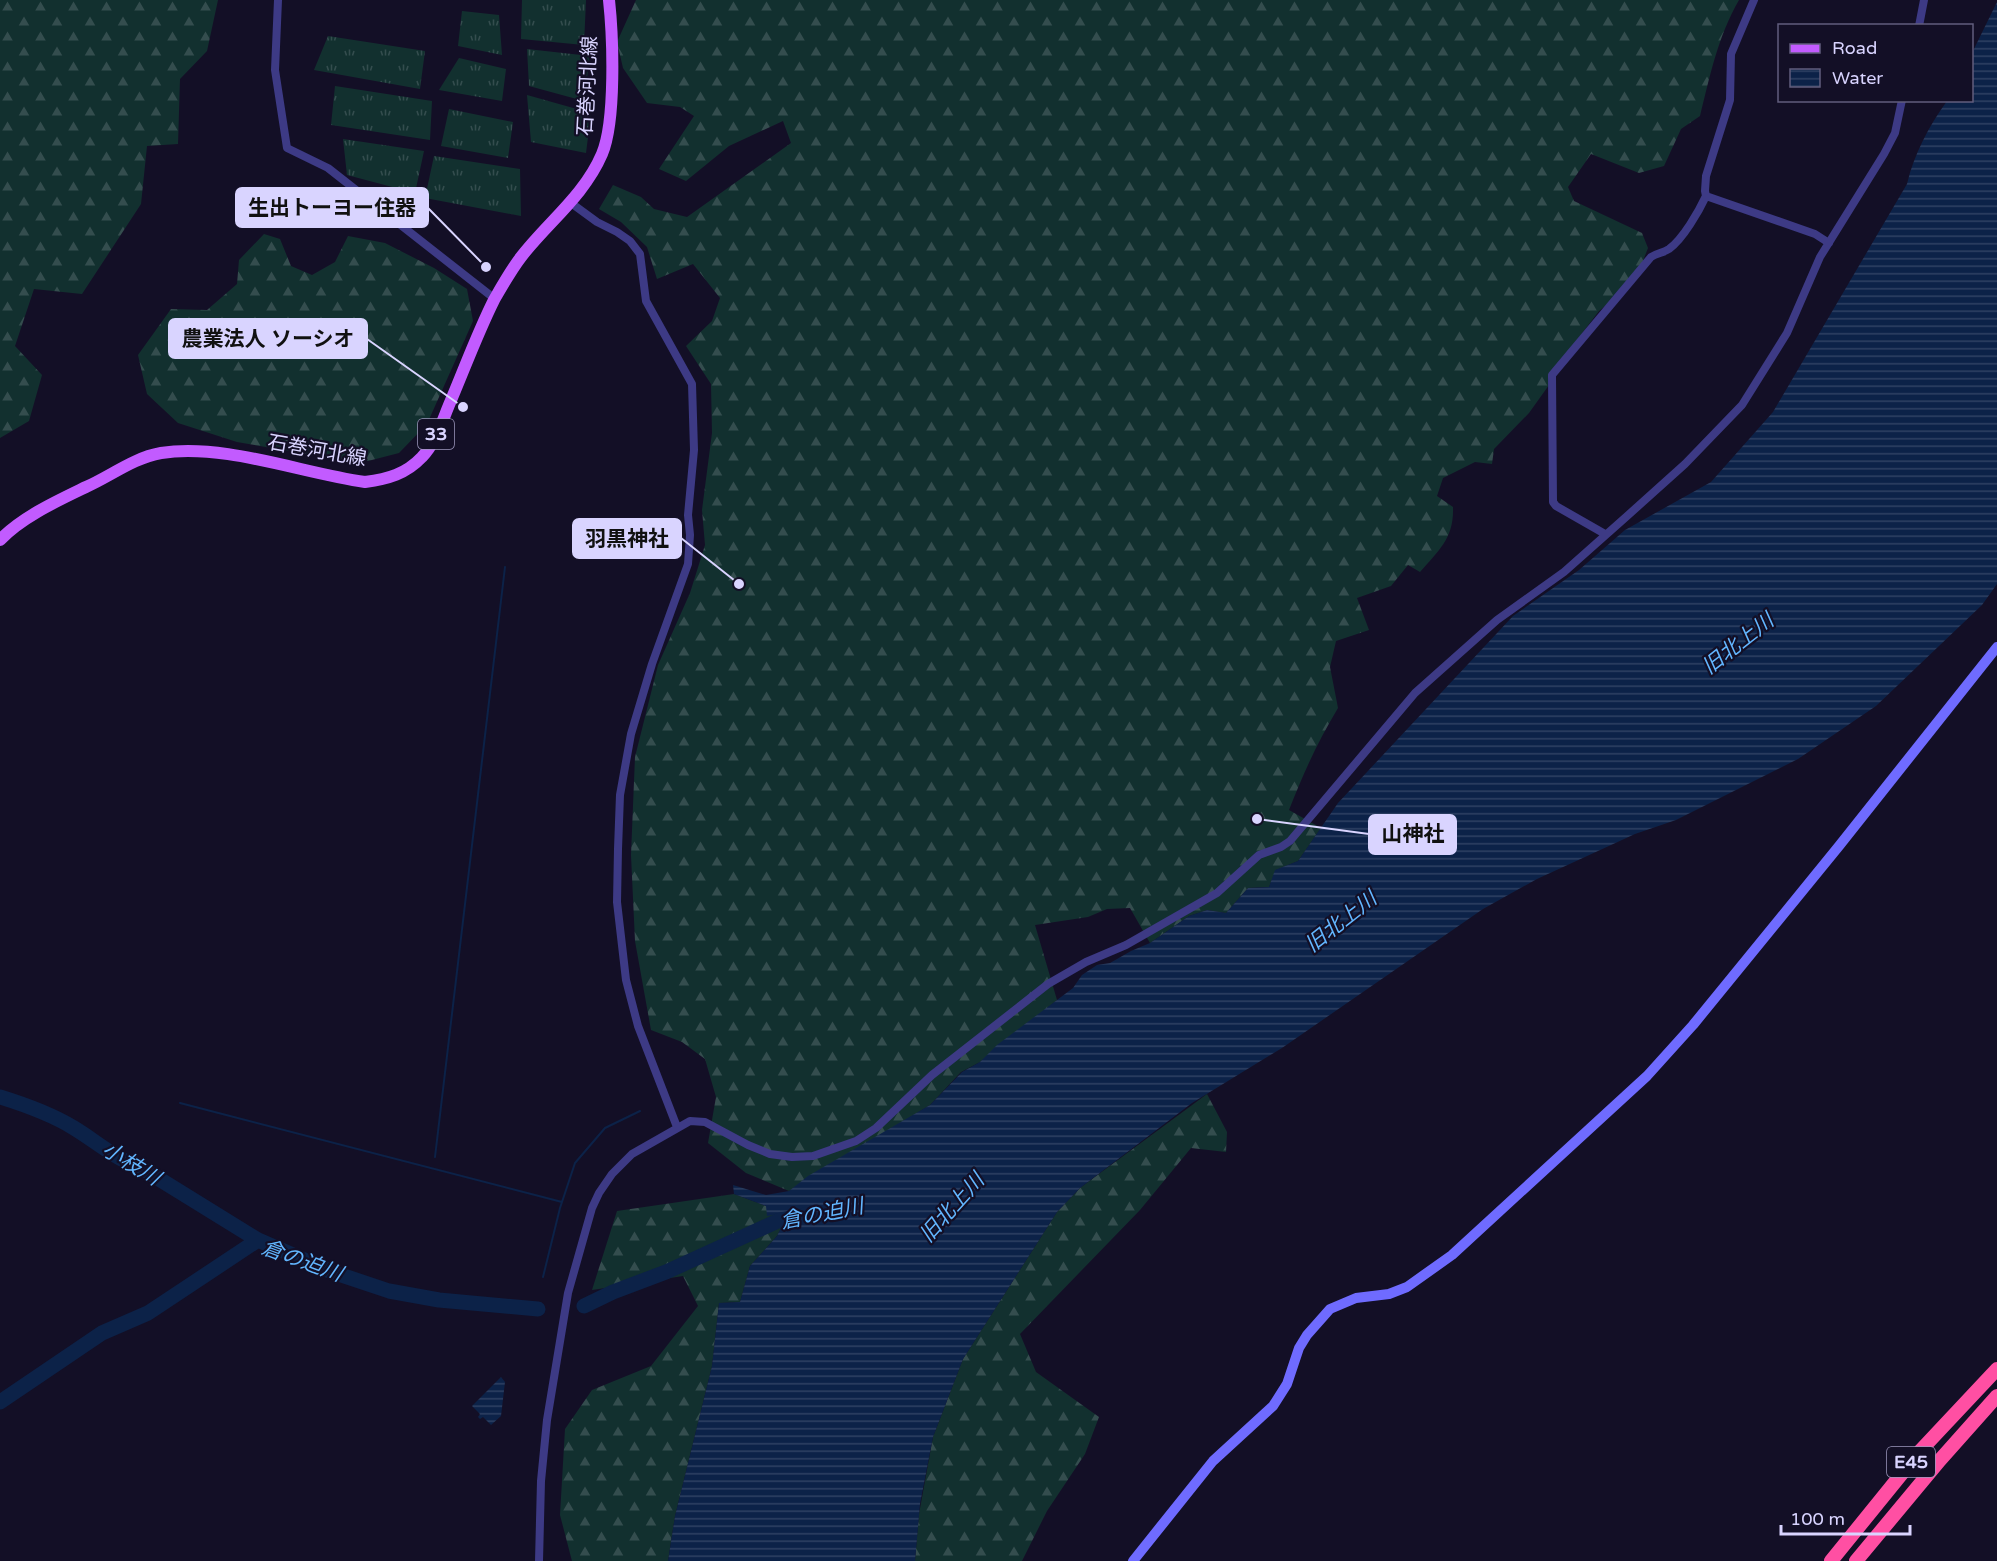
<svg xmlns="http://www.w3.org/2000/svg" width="1997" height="1561" font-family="'Varela Round','Noto Sans JP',sans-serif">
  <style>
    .grass { fill: url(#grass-tufts) }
    .forest { fill: url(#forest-firs) }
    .water { fill: url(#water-rules) }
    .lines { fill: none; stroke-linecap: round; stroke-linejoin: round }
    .stream { stroke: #0c2248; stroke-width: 2 }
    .river { stroke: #0c2248; stroke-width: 15 }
    .street { stroke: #3d3a85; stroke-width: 8 }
    .secondary { stroke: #6f6bff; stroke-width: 10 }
    .primary { stroke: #c25bff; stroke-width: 12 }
    .highway { stroke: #ff4fa3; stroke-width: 14 }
    .labels { text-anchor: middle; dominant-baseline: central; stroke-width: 4.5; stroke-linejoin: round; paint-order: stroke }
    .shield { fill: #130f26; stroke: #9e99be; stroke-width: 1.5 }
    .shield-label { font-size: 18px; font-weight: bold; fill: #d9d4ff }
    .street-label { font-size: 20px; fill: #d9d4ff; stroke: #130f26 }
    .water-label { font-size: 21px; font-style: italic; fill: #62b6ff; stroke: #130f26 }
    .leader { fill: none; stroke: #d9d4ff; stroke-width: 2 }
    .callout-dot { fill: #d9d4ff; stroke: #130f26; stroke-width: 2 }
    .callout { fill: #d9d4ff; stroke: #d9d4ff; stroke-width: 2 }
    .callout-label { font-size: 21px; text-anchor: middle; font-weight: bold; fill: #111 }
  </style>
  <defs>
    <pattern id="grass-tufts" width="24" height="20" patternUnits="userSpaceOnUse" patternTransform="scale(1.5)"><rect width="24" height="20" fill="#12302f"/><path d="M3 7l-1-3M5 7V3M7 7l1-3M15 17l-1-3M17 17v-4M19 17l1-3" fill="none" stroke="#344d4e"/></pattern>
    <pattern id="forest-firs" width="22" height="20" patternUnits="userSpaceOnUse" patternTransform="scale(1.5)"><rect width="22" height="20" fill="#12302f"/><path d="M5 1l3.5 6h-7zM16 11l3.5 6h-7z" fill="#344d4e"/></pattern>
    <pattern id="water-rules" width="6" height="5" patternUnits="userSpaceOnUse" patternTransform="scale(1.5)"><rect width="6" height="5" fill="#0c2248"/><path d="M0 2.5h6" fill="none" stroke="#2f4163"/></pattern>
  </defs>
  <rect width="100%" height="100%" fill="#130f26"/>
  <path class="grass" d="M522,0h64l-2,45 -63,-6z
    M462,11l37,4 3,40 -44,-9z
    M328,36l97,15 -5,38 -106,-19z
    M527,49l63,7 -6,45 -55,-15z
    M459,58l47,11 -4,32 -63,-11z
    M335,86l97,15 -2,39 -99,-15z
    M527,95l64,18 -5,40 -55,-11z
    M449,109l64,13 -5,36 -67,-12z
    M343,139l81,12 -9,42 -68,-18z
    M434,156l86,13 1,47 -96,-18z"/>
  <path class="forest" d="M0,0h218l-11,51 -27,28 -2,65 -31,2 -6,58 -59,90 -48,-5 -19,57 27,29 -13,46 -29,17z
    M636,0h1103c-21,36 -29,76 -39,116l-19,13 -17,37 -25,7 -48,-19 -23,33 6,14 68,32 6,15 -13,33 -36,30 -42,55 -8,19 -20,28 -35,36 -2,15 -17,-2 -32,16 -6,18 16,11c1,31 -14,43 -33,65l-12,-7 -17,21 -34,12 12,32 -33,11 -6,26 8,41c-20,33 -35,66 -49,102l32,18 -23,33 -22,9 -7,17 -21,1 -22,25 -19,-3 -18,6 -39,27 -20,-35 -23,1 -19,8 -53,8 22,75 -77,62 -19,10 -31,33 -141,86 -43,-18 -38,-30 8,-46 -11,-38 -23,-17 -31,-12 -16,-89 -4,-86 4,-98 23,-92 32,-72 15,-48 -3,-35 10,-77 -1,-49 -25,-38 26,-25 8,-23 -27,-34 -36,15 -10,-32 -26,-25 -22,-13 14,-24 28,12 13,12 33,8 104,-74 -8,-22 -54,25 -43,35 -27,-12 35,-53 -14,-9 -33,-4 -24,-35 -6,-26z
    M264,234l16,5 11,27 21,9 23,-13 13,-26 37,7 49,25 33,21 6,32 -46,103 -28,29 -31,8 -44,-4 -87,-15 -59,-19 -31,-29 -9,-39 33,-46 36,1 30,-26 2,-24z
    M1207,1094l20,38 -1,20 -35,-4 -51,62 -120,124 16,38 63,45 -14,37 -38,57 -25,50h-107l4,-47 14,-77 30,-78 94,-147 23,-24z
    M734,1194l32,12 24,5 -13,25 -27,30 -10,36 -21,1 -7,63 -37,150 -7,45h-96l-12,-46 5,-86 27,-39 59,-24 47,-60 -15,-30 -91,14 25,-79z"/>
  <path class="water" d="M1997,2v582l-15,21 -106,101 -78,53 -122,61 -41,14 -98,45 -54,30 -201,139 -90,55 -112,85 -23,24 -94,147 -30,78 -13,67 -5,57h-247l7,-45 37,-150 7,-63 21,-1 10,-36 27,-30 12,-24 -22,4 -1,-10 -32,-12 -1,-9 33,10 23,-4 19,-15 122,-71 32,-33 18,-10 17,-17 76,-57 9,-13 15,-10 13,-2 21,-12 19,-8 39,-27 18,-6 19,3 22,-25 21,-1 6,-17 23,-9 40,-58 175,-187 66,-46 46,-40 86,-48 62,-70 134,-228c7,-30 22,-58 40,-83l25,-1v-47z
    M501,1377l4,5 -4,34 -10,9 -8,-8 -3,2 -2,-2 2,-3 -8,-8z"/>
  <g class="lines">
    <path class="stream" d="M180,1103l382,99
      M435,1157l70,-590
      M543,1277l17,-69 15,-45 30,-35 35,-17"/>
    <path class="river" d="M0,1097c26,8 51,17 74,31 23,14 43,32 69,41l115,71 74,32 57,19 50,9 99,9
      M584,1306l29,-14 53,-20 114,-52 25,-5
      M0,1402l102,-69 46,-20 110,-73"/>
    <path class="street" d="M278,0l-3,70 12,78 41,20 167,131
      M1754,0l-23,54 -1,46 -24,76 -1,15 1,5 109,38 14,9
      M1919,26l5,-26
      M571,203l26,19 20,10 13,9 10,13 6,47 46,83 2,66 -6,65 2,20 -2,29 -36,100 -21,70 -11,61 -2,54 -1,53 9,78 12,46 39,101
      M1605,534l-49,-28 -3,-4 -1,-127 99,-118c6,-4 12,-4 18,-8 14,-10 30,-38 37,-53
      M539,1561l2,-80 6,-61 21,-127 24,-85 7,-15 13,-19 20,-20 58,-33 15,1 43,23 22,9 22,3 21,-1 43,-15 20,-13 56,-53 116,-91 38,-22 40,-17 91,-52 42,-38 22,-8 9,-6 125,-148 82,-73 67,-48 62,-55 59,-53 57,-59 45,-72 33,-76 64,-103 11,-21 7,-33"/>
    <path class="secondary" d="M1133,1561l80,-100 60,-55 14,-22 12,-36 8,-13 23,-26 26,-11 33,-4 18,-7 45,-32 195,-179 46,-51 146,-179 158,-199"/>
    <path class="primary" d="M0,540c22,-23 57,-39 86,-53 25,-11 47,-29 75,-34 63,-10 140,20 204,29 23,-3 41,-8 57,-25 13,-13 20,-35 27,-52 15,-35 28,-71 45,-105 8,-14 17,-30 27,-43 27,-35 63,-61 81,-103 14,-33 11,-117 7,-154"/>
    <path class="highway" d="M1831,1561l90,-111 76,-81
      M1856,1561l84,-101 57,-64"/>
  </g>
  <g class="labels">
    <g class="shield">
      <rect x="418" y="419" width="36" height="30" rx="4.5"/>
      <rect x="1887" y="1447" width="48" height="30" rx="4.5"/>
    </g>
    <g class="shield-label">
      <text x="436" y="434">33</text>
      <text x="1911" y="1462">E45</text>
    </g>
    <g class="street-label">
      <text transform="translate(588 86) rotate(-87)">石巻河北線</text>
      <text transform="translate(317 451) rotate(10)">石巻河北線</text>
    </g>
    <g class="water-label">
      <text transform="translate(1738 644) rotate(-38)">旧北上川</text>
      <text transform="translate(1341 922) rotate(-38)">旧北上川</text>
      <text transform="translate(131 1164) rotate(31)">小枝川</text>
      <text transform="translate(952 1208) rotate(-48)">旧北上川</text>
      <text transform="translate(822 1214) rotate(-11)">倉の迫川</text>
      <text transform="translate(302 1261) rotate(20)">倉の迫川</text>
    </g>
  </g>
  <path class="leader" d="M486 267L428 208M463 407L367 339M739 584L681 538M1257 819L1369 834"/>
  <g class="callout-dot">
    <circle cx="486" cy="267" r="6"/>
    <circle cx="463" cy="407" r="6"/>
    <circle cx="739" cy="584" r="6"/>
    <circle cx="1257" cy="819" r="6"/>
  </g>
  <g class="callout">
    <rect x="236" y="188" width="192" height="39" rx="6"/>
    <rect x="169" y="319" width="198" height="39" rx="6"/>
    <rect x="573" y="519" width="108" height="39" rx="6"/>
    <rect x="1369" y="815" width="87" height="39" rx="6"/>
  </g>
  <g class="callout-label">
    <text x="332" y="215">生出トーヨー住器</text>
    <text x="268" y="346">農業法人 ソーシオ</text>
    <text x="627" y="546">羽黒神社</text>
    <text x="1413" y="841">山神社</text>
  </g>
  <rect x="1778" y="24" width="195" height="78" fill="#130f26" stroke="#625e7d" stroke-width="1.5"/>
  <rect x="1790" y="44" width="30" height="9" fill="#c25bff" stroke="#625e7d" stroke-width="1.5"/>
  <text x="1832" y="54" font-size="18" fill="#d9d4ff">Road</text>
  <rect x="1790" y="69" width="30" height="18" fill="url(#water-rules)" stroke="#625e7d" stroke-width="1.5"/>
  <text x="1832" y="84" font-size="18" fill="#d9d4ff">Water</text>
  <path d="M1781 1525v9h129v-9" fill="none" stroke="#d9d4ff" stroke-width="3"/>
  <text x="1790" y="1525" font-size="18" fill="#d9d4ff" stroke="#130f26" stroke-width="4.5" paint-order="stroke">100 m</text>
</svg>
